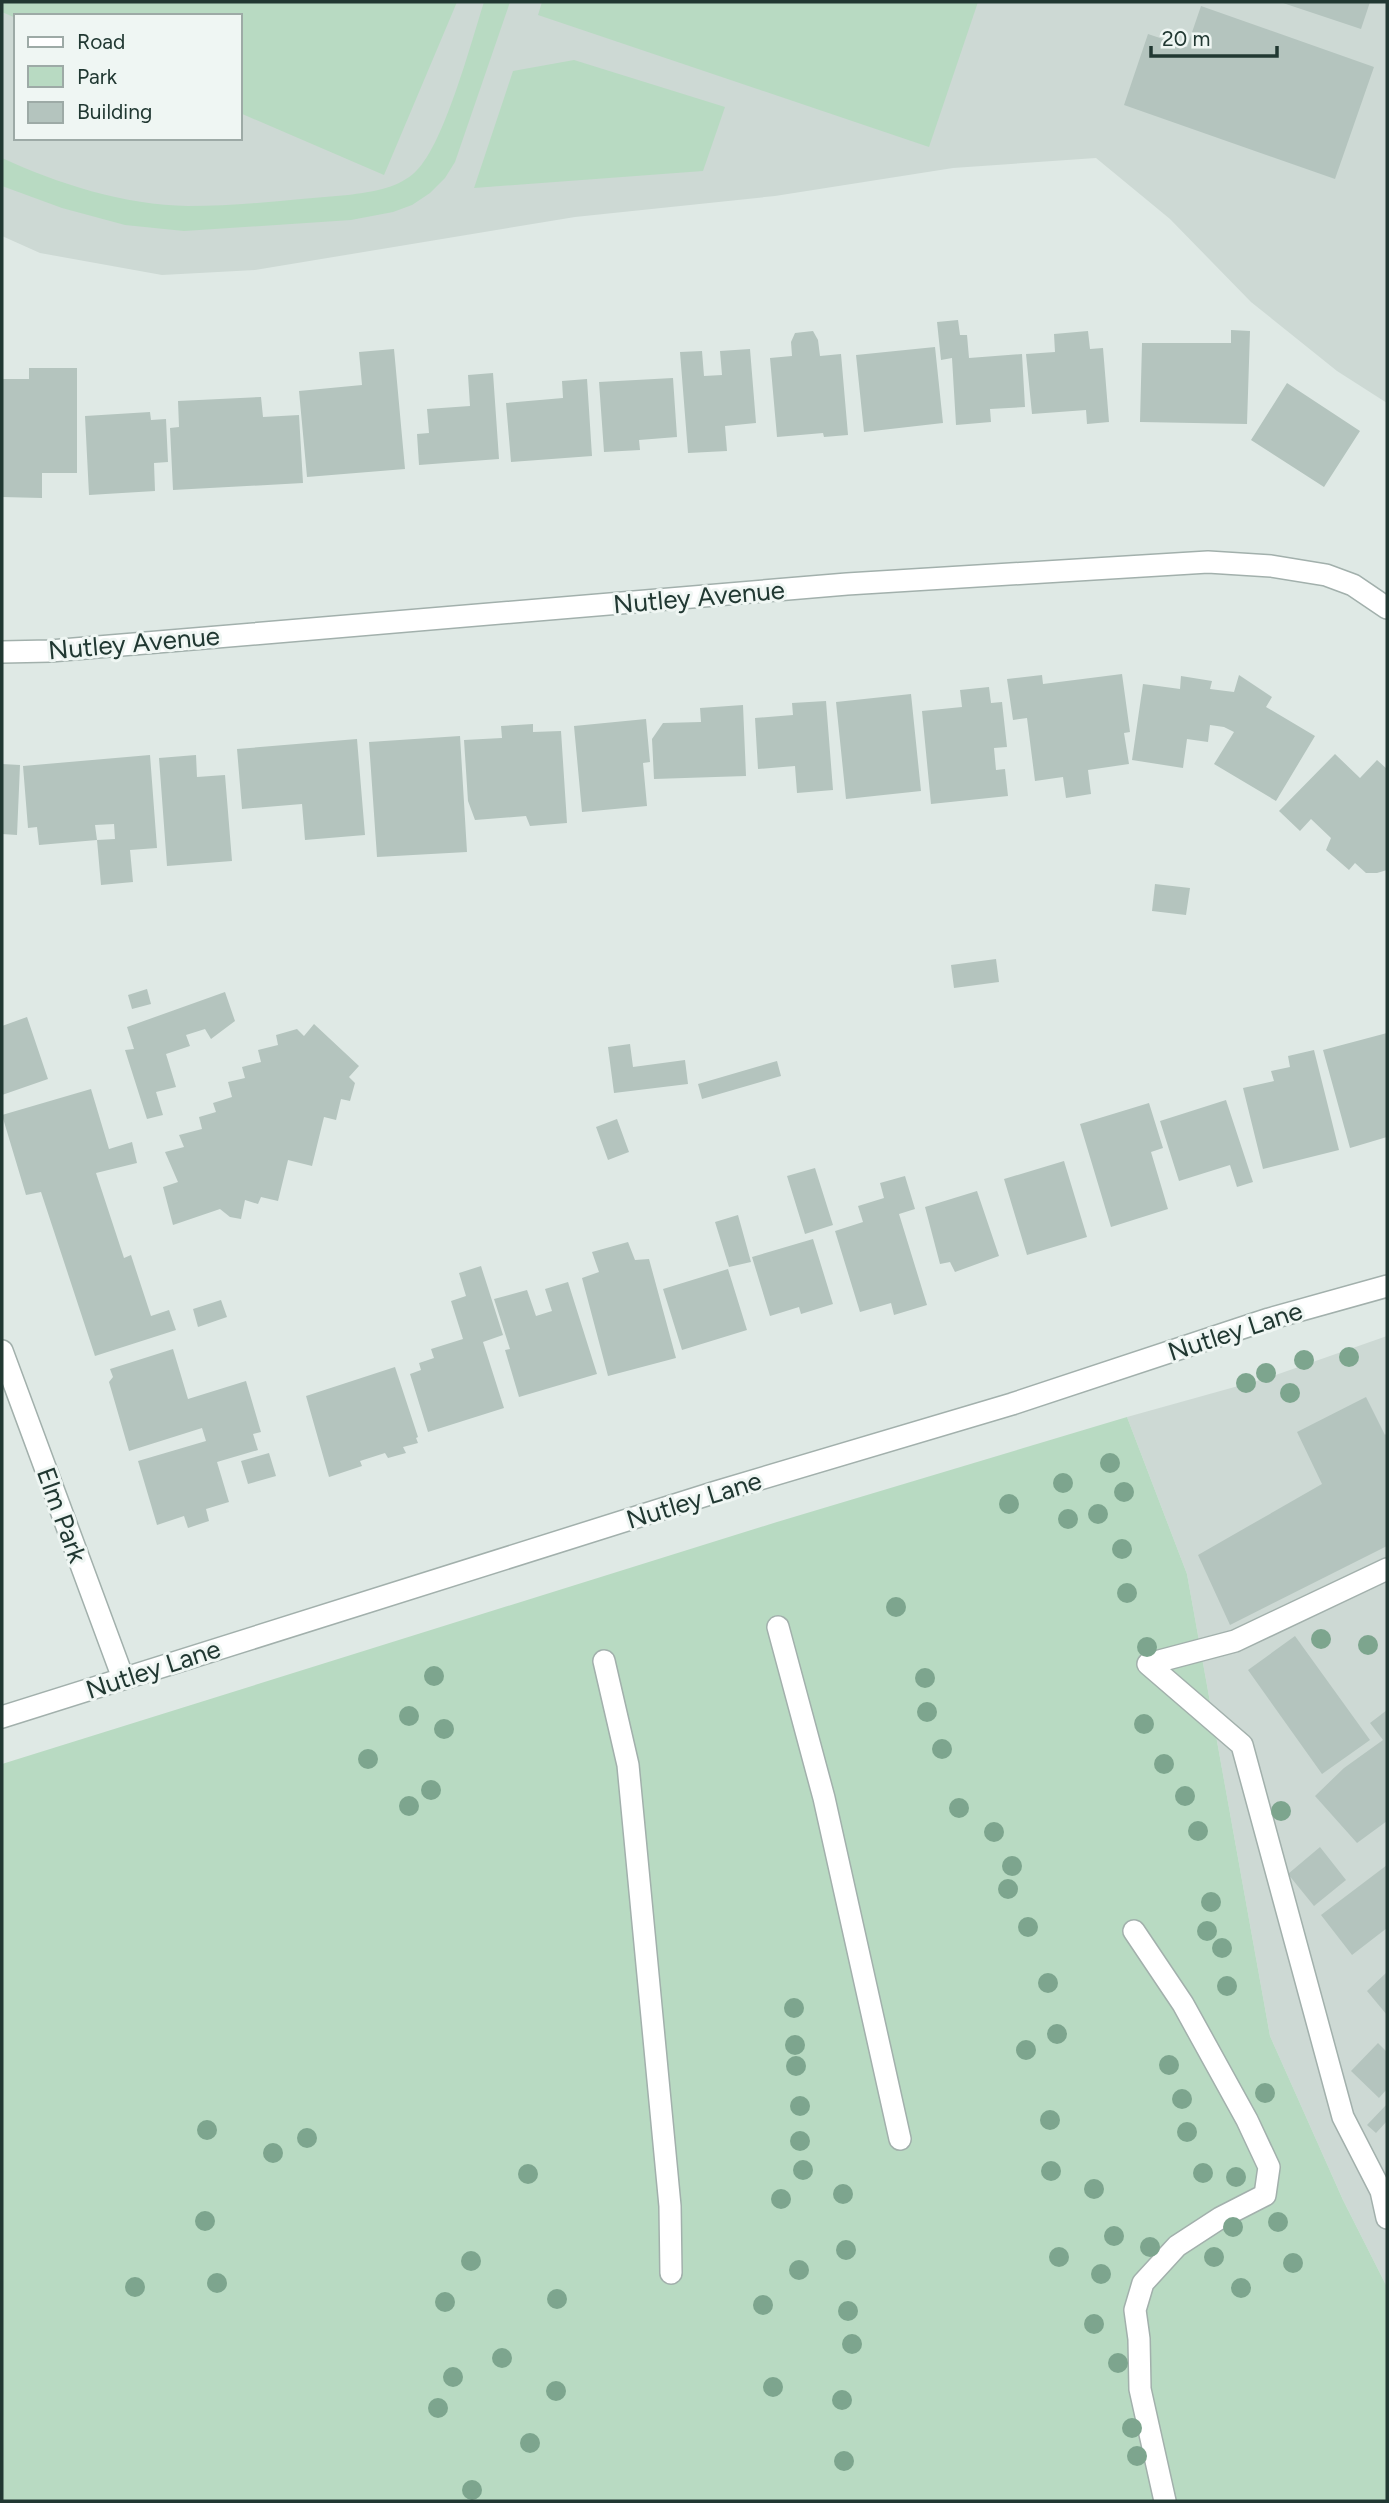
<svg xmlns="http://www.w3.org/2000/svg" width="1389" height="2503" font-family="Figtree,sans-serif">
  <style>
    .built { fill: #cdd9d4; fill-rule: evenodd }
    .green { fill: #b8dac2 }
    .building { fill: #b4c4be }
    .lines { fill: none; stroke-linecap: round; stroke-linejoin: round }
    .minor-casing { stroke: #a2b0ac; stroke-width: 24 }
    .minor { stroke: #fff; stroke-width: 21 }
    .tree { fill: #7da58e }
    .labels { text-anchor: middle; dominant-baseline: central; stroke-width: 6; stroke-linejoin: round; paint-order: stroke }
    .street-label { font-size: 26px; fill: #213832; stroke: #eff6f3 }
  </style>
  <rect width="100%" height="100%" fill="#dfe9e5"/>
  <path class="built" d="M2,2h1385v401l-50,-32 -86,-69 -81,-83 -74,-61 -143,10 -178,28 -200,21 -320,53 -93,5 -122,-22 -38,-17zM16,16h224v122h-224z
    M1387,1336v951l-44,-87 -73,-164 -83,-462 -60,-157 140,-39z"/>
  <path class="green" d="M2,2h455l-73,173 -144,-62v-97h-224v2l-14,-6z
    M484,2h26l-55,160 -10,16 -15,15 -18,12 -19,7 -42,8 -167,11 -59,-6 -63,-17 -60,-22v-28c56,26 123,47 186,48 53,0 107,-7 160,-11 23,-3 47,-6 65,-21 30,-24 58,-132 71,-172z
    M542,2h436l-49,145 -391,-132z
    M574,60l151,47 -22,64 -229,17 39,-117z
    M1127,1417l60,157 83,462 73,164 44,87v214h-1385v-737l775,-242z"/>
  <path class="building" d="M1280,2h90l-9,27z
    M1201,6l173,61 -39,112 -211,-74 24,-71 39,13z
    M958,320l2,15h7l2,23 53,-4 3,53 -35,2 1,13 -35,3 -4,-67 -11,2 -4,-38z
    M1231,330l19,1 -3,93 -107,-2 2,-79h89z
    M813,331l5,9 2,16 21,-2 7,81 -24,2 -1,-4 -46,4 -7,-79 22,-2 -1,-14 4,-9z
    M1088,331l2,18 13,-1 6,74 -22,2 -1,-14 -54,4 -6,-60 29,-2 -1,-18z
    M935,347l8,76 -79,9 -8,-77z
    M394,349l11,120 -98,8 -8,-86 63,-6 -3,-33z
    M750,349l6,74 -31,3 2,25 -39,2 -8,-101 22,-1 2,25 18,-1 -2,-24z
    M29,368h48v105h-35v25l-40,-1v-118h27z
    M493,373l6,86 -80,6 -2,-31 12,-1 -2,-24 43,-3 -2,-31z
    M673,378l4,59 -38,3 1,10 -36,2 -5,-70z
    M587,379l5,77 -81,6 -5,-59 57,-5 -1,-17z
    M1287,383l73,48 -36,56 -73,-47z
    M261,397l2,20 36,-2 4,68 -130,7 -3,-62 9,-1 -1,-26z
    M150,412l1,8 15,-1 2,43 -14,1 1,28 -66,4 -4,-79z
    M1122,674l8,58 -6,1 5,31 -41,6 3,24 -25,4 -3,-21 -28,4 -8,-63 -14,2 -6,-41 35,-4 1,9z
    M1239,675l33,22 -6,10 49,29 -39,65 -62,-37 20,-32 -10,-5 -14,-2 -2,17 -21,-3 -4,29 -51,-8 11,-76 37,5 1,-13 31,5 -2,8 24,3z
    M989,687l2,16 11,-1 5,45 -13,1 2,22 9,-1 3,27 -77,8 -9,-93 40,-4 -2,-17z
    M911,694l10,97 -75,8 -10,-97z
    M826,701l7,89 -36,3 -2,-27 -37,3 -3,-51 38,-3 -1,-12z
    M743,705l3,71 -92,3 -2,-40 11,-16 38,-1 -1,-14z
    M646,719l4,43 -7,1 4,43 -65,6 -8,-86z
    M533,724v8l28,-1 6,92 -37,3 -4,-10 -51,4 -7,-19 -4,-61 38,-2 -1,-12z
    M460,736l7,116 -90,5 -8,-115z
    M357,739l8,96 -60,5 -3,-36 -60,5 -5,-60z
    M1335,754l25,24 17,-18 10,9v101l-10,3h-11l-11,-10 -6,7 -23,-20 5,-12 -20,-19 -11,12 -21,-20z
    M150,755l7,93 -27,2 3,32 -32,3 -4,-45 18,-1 -1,-15 -19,1 2,15 -58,5 -2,-18 -9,1 -5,-62z
    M196,755l1,22 28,-2 7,86 -65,5 -8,-108z
    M2,764l18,1 -3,70 -15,-1z
    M1155,884l35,4 -4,27 -34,-4z
    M996,959l3,23 -45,6 -3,-23z
    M147,989l4,15 -19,5 -4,-14z
    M225,992l10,29 -24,18 -6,-10 -19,6 4,11 -24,8 10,33 -20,5 7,23 -16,4 -22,-69 9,-1 -7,-22z
    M27,1017l21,62 -46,16v-69z
    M314,1024l45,42 -10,11 6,6 -5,18 -9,-2 -5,21 -12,-3 -12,49 -24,-6 -10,41 -17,-4 -3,7 -13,-4 -4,19 -11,-2 -10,-8 -47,16 -10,-38 15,-5 -13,-30 19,-5 -5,-12 23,-6 -3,-12 17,-5 -3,-9 19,-6 -4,-15 17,-4 -3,-11 19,-5 -3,-12 20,-5 -2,-10 21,-6 7,7z
    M1387,1033v104l-37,11 -27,-98z
    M630,1044l3,23 52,-7 3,24 -74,9 -6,-46z
    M1314,1050l25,100 -76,19 -20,-81 31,-7 -3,-10 19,-4 -2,-11z
    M777,1061l4,15 -79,23 -4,-15z
    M91,1089l18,60 23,-7 5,21 -41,10 28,85 7,-3 20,61 18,-6 7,20 -81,26 -54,-164 -15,3 -24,-80z
    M1226,1100l27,82 -16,5 -7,-22 -51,16 -19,-60z
    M1149,1103l14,45 -12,4 17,57 -57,18 -31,-103z
    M617,1119l12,33 -21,8 -12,-33z
    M1064,1161l23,76 -60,18 -23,-76z
    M815,1168l18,57 -28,9 -18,-58z
    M905,1176l10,33 -16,5 28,91 -33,10 -3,-12 -31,9 -25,-81 28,-9 -5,-16 26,-8 -4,-15z
    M977,1191l22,65 -44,16 -5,-10 -10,2 -15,-57z
    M738,1215l13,47 -22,5 -14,-45z
    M813,1239l20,65 -32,10 -2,-7 -29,9 -18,-59z
    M628,1242l7,18 14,-1 27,99 -68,18 -26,-98 17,-6 -7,-20z
    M481,1266l22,69 -20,7 21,66 -76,24 -18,-58 11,-4 -2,-7 15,-5 -3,-9 32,-10 -12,-38 15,-5 -7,-23z
    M728,1269l19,61 -65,20 -19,-61z
    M568,1282l29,92 -78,23 -14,-47 5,-1 -16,-50 33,-9 9,26 16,-5 -7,-22z
    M221,1300l6,17 -29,10 -5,-18z
    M173,1349l15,50 58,-18 15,51 -8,2 5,16 -41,12 12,40 -23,7 3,12 -21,7 -4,-12 -27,9 -19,-64 68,-20 -4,-13 -73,23 -20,-69 4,-5 -3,-8z
    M395,1367l23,70 -2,1 2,5 -15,4 3,6 -18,5 -3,-5 -25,8 2,5 -33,11 -23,-81z
    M1366,1397l19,38 2,-2v113l-157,79 -32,-70 124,-71 -25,-52z
    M269,1453l7,23 -28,8 -7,-23z
    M1295,1636l75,104 -48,34 -74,-104z
    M1387,1710v111l-30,22 -42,-47 29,-28 39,-28 -13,-17z
    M1320,1847l26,33 -32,26 -26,-32z
    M1387,1865v63l-35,27 -31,-40z
    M1387,1972v43l-20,-24z
    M1378,2043l9,9v37l-8,9 -28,-27z
    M1387,2104v17l-11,12 -9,-8z"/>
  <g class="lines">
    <g class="minor-casing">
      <path id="minor" d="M2,652l48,-1 797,-67 361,-22 63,4 55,9 27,10 34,23
        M2,1351l121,327
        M1387,1569l-152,72 -87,23 94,81 101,372 38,74 6,27
        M778,1627l46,171 76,341
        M604,1661l24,104 42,441 1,67
        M2,1717l714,-225 296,-88 257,-85 118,-33
        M1134,1931l49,73 64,116 22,47 -4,28 -45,23 -43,28 -34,37 -8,27 4,29 1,50 25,112"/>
    </g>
    <use href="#minor" class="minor"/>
  </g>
  <g class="tree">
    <circle cx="1349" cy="1357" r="10"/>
    <circle cx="1304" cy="1360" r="10"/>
    <circle cx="1266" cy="1373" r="10"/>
    <circle cx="1246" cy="1383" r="10"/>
    <circle cx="1290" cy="1393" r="10"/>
    <circle cx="1110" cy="1463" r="10"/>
    <circle cx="1063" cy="1483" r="10"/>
    <circle cx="1124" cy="1492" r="10"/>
    <circle cx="1009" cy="1504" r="10"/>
    <circle cx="1098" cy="1514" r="10"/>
    <circle cx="1068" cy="1519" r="10"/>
    <circle cx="1122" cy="1549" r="10"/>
    <circle cx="1127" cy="1593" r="10"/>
    <circle cx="896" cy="1607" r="10"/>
    <circle cx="1321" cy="1639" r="10"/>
    <circle cx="1368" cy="1645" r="10"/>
    <circle cx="1147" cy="1647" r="10"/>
    <circle cx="434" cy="1676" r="10"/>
    <circle cx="925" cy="1678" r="10"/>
    <circle cx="927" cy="1712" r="10"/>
    <circle cx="409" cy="1716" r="10"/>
    <circle cx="1144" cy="1724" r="10"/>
    <circle cx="444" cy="1729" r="10"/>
    <circle cx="942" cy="1749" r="10"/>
    <circle cx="368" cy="1759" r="10"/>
    <circle cx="1164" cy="1764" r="10"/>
    <circle cx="431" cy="1790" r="10"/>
    <circle cx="1185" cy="1796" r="10"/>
    <circle cx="409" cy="1806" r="10"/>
    <circle cx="959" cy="1808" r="10"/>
    <circle cx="1281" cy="1811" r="10"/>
    <circle cx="1198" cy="1831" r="10"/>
    <circle cx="994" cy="1832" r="10"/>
    <circle cx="1012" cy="1866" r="10"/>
    <circle cx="1008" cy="1889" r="10"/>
    <circle cx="1211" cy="1902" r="10"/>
    <circle cx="1028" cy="1927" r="10"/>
    <circle cx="1207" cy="1931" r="10"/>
    <circle cx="1222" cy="1948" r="10"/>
    <circle cx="1048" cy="1983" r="10"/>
    <circle cx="1227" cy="1986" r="10"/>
    <circle cx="794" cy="2008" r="10"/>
    <circle cx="1057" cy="2034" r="10"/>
    <circle cx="795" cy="2045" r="10"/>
    <circle cx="1026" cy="2050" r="10"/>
    <circle cx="1169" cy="2065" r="10"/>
    <circle cx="796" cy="2066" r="10"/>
    <circle cx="1265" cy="2093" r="10"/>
    <circle cx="1182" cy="2099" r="10"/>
    <circle cx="800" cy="2106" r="10"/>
    <circle cx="1050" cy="2120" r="10"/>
    <circle cx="207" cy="2130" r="10"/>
    <circle cx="1187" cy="2132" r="10"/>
    <circle cx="307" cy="2138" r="10"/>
    <circle cx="800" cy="2141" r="10"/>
    <circle cx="273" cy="2153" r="10"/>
    <circle cx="803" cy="2170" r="10"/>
    <circle cx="1051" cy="2171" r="10"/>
    <circle cx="1203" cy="2173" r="10"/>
    <circle cx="528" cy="2174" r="10"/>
    <circle cx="1236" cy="2177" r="10"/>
    <circle cx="1094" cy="2189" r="10"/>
    <circle cx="843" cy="2194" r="10"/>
    <circle cx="781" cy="2199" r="10"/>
    <circle cx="205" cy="2221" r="10"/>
    <circle cx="1278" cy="2222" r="10"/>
    <circle cx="1233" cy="2227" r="10"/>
    <circle cx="1114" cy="2236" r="10"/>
    <circle cx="1150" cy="2247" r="10"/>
    <circle cx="846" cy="2250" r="10"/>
    <circle cx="1059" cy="2257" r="10"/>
    <circle cx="1214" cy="2257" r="10"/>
    <circle cx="471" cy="2261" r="10"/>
    <circle cx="1293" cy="2263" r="10"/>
    <circle cx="799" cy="2270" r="10"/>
    <circle cx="1101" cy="2274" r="10"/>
    <circle cx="217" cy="2283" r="10"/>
    <circle cx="135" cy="2287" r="10"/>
    <circle cx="1241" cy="2288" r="10"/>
    <circle cx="557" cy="2299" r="10"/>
    <circle cx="445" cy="2302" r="10"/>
    <circle cx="763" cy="2305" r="10"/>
    <circle cx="848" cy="2311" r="10"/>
    <circle cx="1094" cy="2324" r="10"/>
    <circle cx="852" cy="2344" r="10"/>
    <circle cx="502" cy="2358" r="10"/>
    <circle cx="1118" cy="2363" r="10"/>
    <circle cx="453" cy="2377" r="10"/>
    <circle cx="773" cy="2387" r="10"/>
    <circle cx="556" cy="2391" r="10"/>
    <circle cx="842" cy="2400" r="10"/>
    <circle cx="438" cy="2408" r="10"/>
    <circle cx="1132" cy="2428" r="10"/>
    <circle cx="530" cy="2443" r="10"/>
    <circle cx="1137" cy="2456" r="10"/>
    <circle cx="844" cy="2461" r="10"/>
    <circle cx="472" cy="2490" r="10"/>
  </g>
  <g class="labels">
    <g class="street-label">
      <text transform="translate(699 597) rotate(-5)">Nutley Avenue</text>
      <text transform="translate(134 643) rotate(-5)">Nutley Avenue</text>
      <text transform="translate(1235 1331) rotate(-18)">Nutley Lane</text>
      <text transform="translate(694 1500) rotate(-17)">Nutley Lane</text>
      <text transform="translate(62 1515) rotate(70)">Elm Park</text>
      <text transform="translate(153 1669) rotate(-18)">Nutley Lane</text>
    </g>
  </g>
  <rect width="1389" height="2503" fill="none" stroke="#213832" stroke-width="7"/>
  <rect x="14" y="14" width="228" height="126" fill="#eff6f3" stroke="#9daaa6" stroke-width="2"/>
  <rect x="28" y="37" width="35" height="10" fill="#ffffff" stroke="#9daaa6" stroke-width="2"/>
  <text x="77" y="49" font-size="21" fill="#213832">Road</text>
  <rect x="28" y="66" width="35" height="21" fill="#b8dac2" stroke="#9daaa6" stroke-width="2"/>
  <text x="77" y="84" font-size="21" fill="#213832">Park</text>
  <rect x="28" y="102" width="35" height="21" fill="#b4c4be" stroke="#9daaa6" stroke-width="2"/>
  <text x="77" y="119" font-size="21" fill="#213832">Building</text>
  <path d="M1151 46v10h126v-10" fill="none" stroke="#213832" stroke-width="3.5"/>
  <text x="1162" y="46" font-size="21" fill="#213832" stroke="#eff6f3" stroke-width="5" paint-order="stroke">20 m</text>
</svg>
